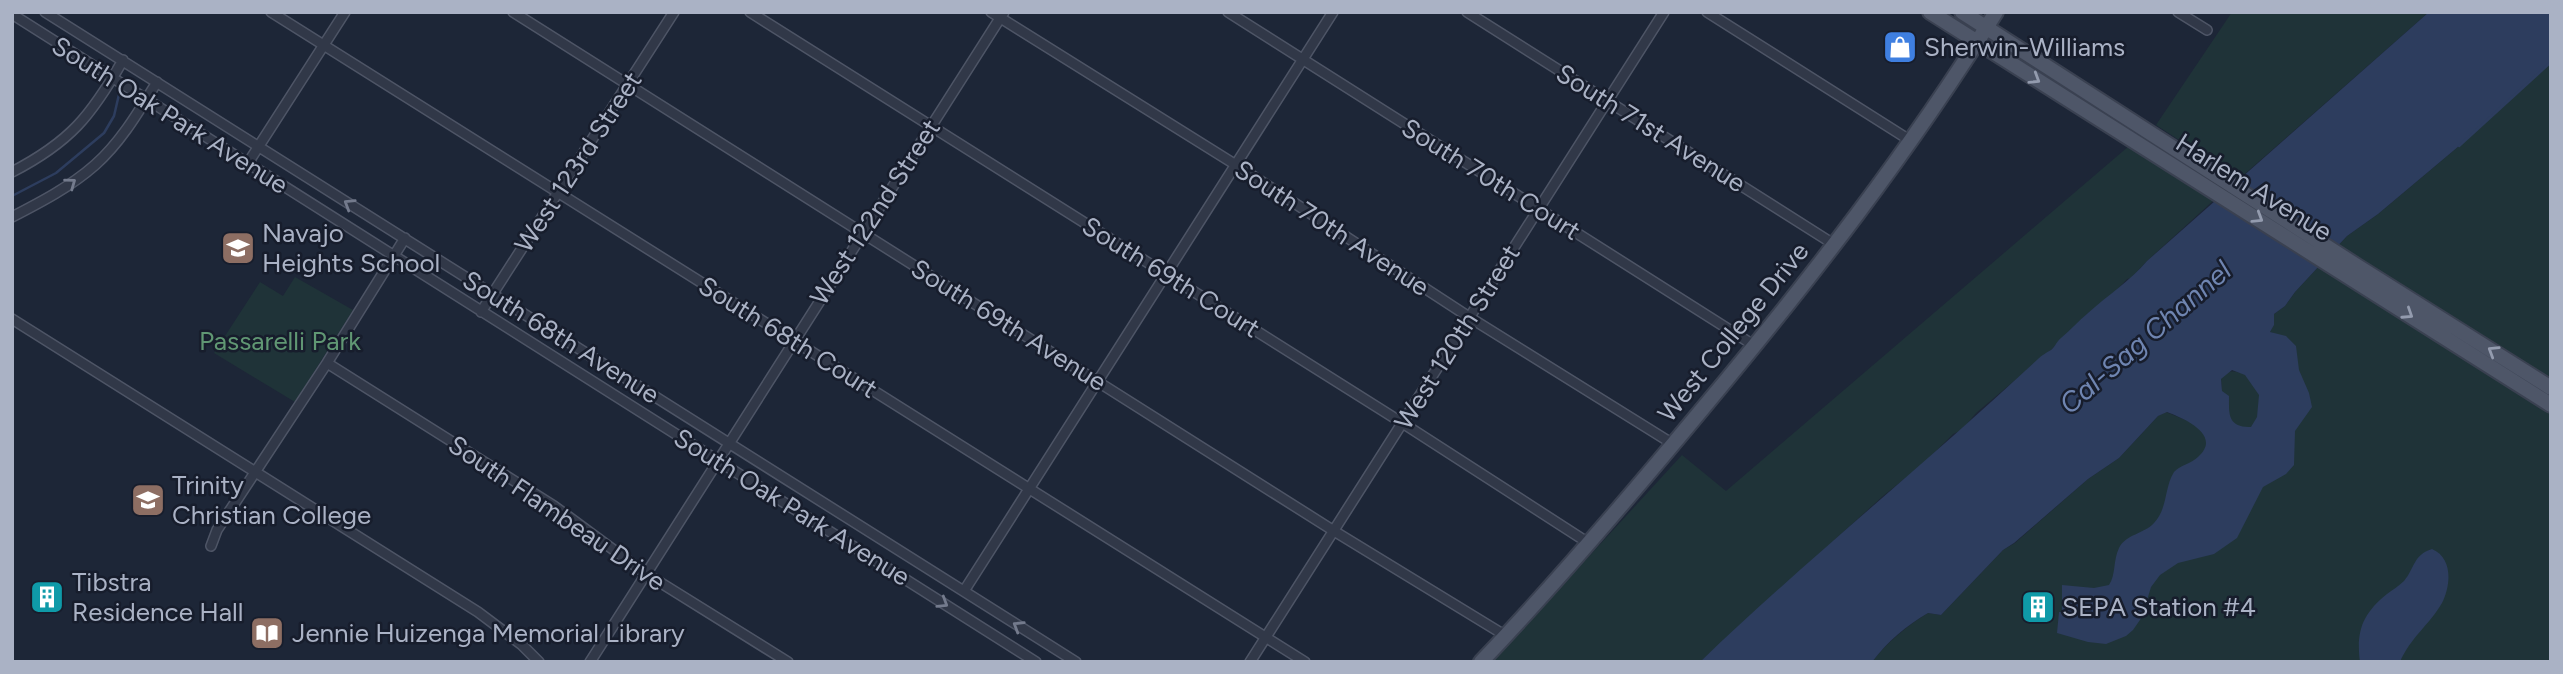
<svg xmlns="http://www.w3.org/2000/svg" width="2563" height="674" font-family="Figtree,sans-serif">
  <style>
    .green { fill: #1f3338 }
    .water { fill: #2d3d5e; fill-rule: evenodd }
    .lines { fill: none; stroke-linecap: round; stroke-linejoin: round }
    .stream { stroke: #2d3d5e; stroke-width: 2.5 }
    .minor-casing { stroke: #4e5566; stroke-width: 12 }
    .primary-casing { stroke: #3a4151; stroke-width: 18 }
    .minor { stroke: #313848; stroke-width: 9 }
    .primary { stroke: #4e5668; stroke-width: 14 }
    .oneway { stroke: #939bae }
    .oneway2 { stroke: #747b8d }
    .labels { text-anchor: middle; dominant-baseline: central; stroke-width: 5; stroke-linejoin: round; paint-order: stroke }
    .poi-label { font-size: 26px; fill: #aab2c5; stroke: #171d2c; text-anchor: start }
    .street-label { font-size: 26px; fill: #aab2c5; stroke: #171d2c }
    .park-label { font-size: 26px; fill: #609773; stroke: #171d2c }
    .water-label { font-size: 28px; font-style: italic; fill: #6f85b1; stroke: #171d2c }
  </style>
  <rect width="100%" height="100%" fill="#1d2637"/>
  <path class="green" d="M2232,12h197l-190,167 -83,-54z
    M2551,62v600h-679c15,-20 35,-36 56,-49l13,2 62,-65 12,-7 73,-64 31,-21 39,-42 8,-4 22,9 34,-30 -1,-12c5,-8 11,-9 20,-6l34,-39 -5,-2 4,-8v-10l11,-8 10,-14 52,-56 31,-22 81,-68z
    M2129,146l85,54 -67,61 -16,17 -4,1 -13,14 -26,20 -37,37 -75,63 -14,17 -9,4 -30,30 -40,32 -183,166h-208l190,-207 44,36z
    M295,277l58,33 -58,92 -81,-49 46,-71 23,14z"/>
  <path class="water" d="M2429,12h122v50l-92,84 -81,68 -31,22 -52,56 -10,14 -11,8v11l-4,7 16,4 10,10 3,24 10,23 3,14 -17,24 -1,34 -8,9 -23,13 -26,51 -23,16 -36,9 -18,12 -9,12 -9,30 -9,13 -7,6 -20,8 -18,-2 -31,-9 2,-21h3v-27l32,3 15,-3c7,-10 4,-25 10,-37 7,-14 25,-14 35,-25 14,-15 10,-35 20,-51 6,-7 17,-8 24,-15 25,-22 -15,-39 -31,-45l-9,4 -39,42 -31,21 -74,64 -11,7 -62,65 -13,-2c-21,12 -41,29 -56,49h-172c109,-105 228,-200 338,-303 4,-4 8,-6 13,-9 4,-3 6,-9 10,-12 10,-8 17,-17 27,-25 20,-18 42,-32 59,-52zM2232,370l13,5 14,20 -2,22 -6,10c-24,1 -22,-14 -22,-31l-7,-5 -1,-12z
    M2432,549c21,9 19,36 10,54 -12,21 -32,35 -42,59h-40c-4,-30 2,-48 27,-68 5,-4 12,-8 17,-13 11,-13 9,-26 28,-32z"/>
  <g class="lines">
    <path class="stream" d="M2459,146l92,-84
      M12,196l44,-23 48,-40 10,-17 6,-26"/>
    <g class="minor-casing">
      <path id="minor" d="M45,12l1031,650
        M271,12l1034,650
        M513,12l821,519 172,105
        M750,12l654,412 186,120
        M991,12l245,153 233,152 204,127
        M1228,12l527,334
        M1467,12l368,233
        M1707,12l204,129
        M2178,12l29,18
        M15,16l1021,646
        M248,163l97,-151
        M12,172c58,-30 79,-56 111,-112
        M12,217c29,-15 58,-30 83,-52 26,-23 44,-54 62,-83
        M481,312l193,-300
        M12,319l466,293 44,33 17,17
        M327,363l227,143 91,67 143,89
        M211,546l6,-16 110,-167 78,-125
        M964,591l369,-579
        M590,662l414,-650
        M1250,662l414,-650"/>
    </g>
    <g class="primary-casing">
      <path id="primary" d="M1930,12l621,393
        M1962,12l395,254 194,122
        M1481,662c78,-82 151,-168 223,-255 105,-126 205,-255 292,-395"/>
    </g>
    <use href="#minor" class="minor"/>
    <use href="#primary" class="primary"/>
  </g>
  <defs><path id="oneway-chevron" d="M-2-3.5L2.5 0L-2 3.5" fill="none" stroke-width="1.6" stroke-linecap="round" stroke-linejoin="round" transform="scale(1.75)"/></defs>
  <g class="oneway">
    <use href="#oneway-chevron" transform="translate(2035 79) rotate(32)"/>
    <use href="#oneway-chevron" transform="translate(2258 218) rotate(32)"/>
    <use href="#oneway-chevron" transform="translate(2408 314) rotate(33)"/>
    <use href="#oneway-chevron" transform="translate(2493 351) rotate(-148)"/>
  </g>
  <g class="oneway2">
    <use href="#oneway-chevron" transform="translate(71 183) rotate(-36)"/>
    <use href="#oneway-chevron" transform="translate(349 204) rotate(-148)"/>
    <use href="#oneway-chevron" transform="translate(943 603) rotate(32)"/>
    <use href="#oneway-chevron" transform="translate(1018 626) rotate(-148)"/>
  </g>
  <defs>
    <g id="shop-square" transform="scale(1.75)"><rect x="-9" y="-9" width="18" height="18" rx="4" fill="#3f7fe0" stroke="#171d2c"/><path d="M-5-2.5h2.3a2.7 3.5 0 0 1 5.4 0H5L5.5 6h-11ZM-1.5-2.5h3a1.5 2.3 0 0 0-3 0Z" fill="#fff"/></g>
    <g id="school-square" transform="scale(1.75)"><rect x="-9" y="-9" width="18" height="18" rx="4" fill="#8d6e63" stroke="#171d2c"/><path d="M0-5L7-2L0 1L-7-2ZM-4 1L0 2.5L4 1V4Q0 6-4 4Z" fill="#fff"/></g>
    <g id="university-square" transform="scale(1.75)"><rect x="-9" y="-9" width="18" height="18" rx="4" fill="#8d6e63" stroke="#171d2c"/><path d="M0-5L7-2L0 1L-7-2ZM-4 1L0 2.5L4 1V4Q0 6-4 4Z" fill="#fff"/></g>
    <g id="building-square" transform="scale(1.75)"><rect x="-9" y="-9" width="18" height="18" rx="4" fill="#0f9aa8" stroke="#171d2c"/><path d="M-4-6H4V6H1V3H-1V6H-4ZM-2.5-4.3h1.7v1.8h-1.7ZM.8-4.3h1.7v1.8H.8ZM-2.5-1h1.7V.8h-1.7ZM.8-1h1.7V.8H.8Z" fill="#fff"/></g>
    <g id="library-square" transform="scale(1.75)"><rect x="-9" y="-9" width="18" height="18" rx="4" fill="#8d6e63" stroke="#171d2c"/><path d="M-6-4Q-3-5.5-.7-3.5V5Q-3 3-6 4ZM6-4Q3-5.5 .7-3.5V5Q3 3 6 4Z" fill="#fff"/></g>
  </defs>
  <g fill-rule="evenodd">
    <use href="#shop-square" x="1900" y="47"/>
    <use href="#school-square" x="238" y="248"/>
    <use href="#university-square" x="148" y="500"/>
    <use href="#building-square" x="47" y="597"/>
    <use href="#building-square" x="2038" y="607"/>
    <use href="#library-square" x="267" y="633"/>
  </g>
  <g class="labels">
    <g class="poi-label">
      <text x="1924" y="47">Sherwin-Williams</text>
      <text x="262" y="233">Navajo<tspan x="262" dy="30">Heights School</tspan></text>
      <text x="172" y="485">Trinity<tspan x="172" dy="30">Christian College</tspan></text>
      <text x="72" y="582">Tibstra<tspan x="72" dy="30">Residence Hall</tspan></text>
      <text x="2062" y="607">SEPA Station #4</text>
      <text x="292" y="633">Jennie Huizenga Memorial Library</text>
    </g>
    <g class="street-label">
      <text transform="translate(170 115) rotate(32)">South Oak Park Avenue</text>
      <text transform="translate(1651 128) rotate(32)">South 71st Avenue</text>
      <text transform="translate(578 162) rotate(-57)">West 123rd Street</text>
      <text transform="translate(1491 179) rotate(32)">South 70th Court</text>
      <text transform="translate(2254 187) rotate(32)">Harlem Avenue</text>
      <text transform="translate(875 212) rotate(-57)">West 122nd Street</text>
      <text transform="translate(1332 228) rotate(33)">South 70th Avenue</text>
      <text transform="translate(1171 277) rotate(32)">South 69th Court</text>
      <text transform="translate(1009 325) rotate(32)">South 69th Avenue</text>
      <text transform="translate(1733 332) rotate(-51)">West College Drive</text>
      <text transform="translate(561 337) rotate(32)">South 68th Avenue</text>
      <text transform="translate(788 337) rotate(32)">South 68th Court</text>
      <text transform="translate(1457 337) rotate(-58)">West 120th Street</text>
      <text transform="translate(792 507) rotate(32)">South Oak Park Avenue</text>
      <text transform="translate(557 513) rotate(34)">South Flambeau Drive</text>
    </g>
    <g class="park-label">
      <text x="280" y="341">Passarelli Park</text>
    </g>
    <g class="water-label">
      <text transform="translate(2145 337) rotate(-41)">Cal-Sag Channel</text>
    </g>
  </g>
  <rect width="2563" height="674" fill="none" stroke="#aab2c5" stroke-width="28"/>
</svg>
